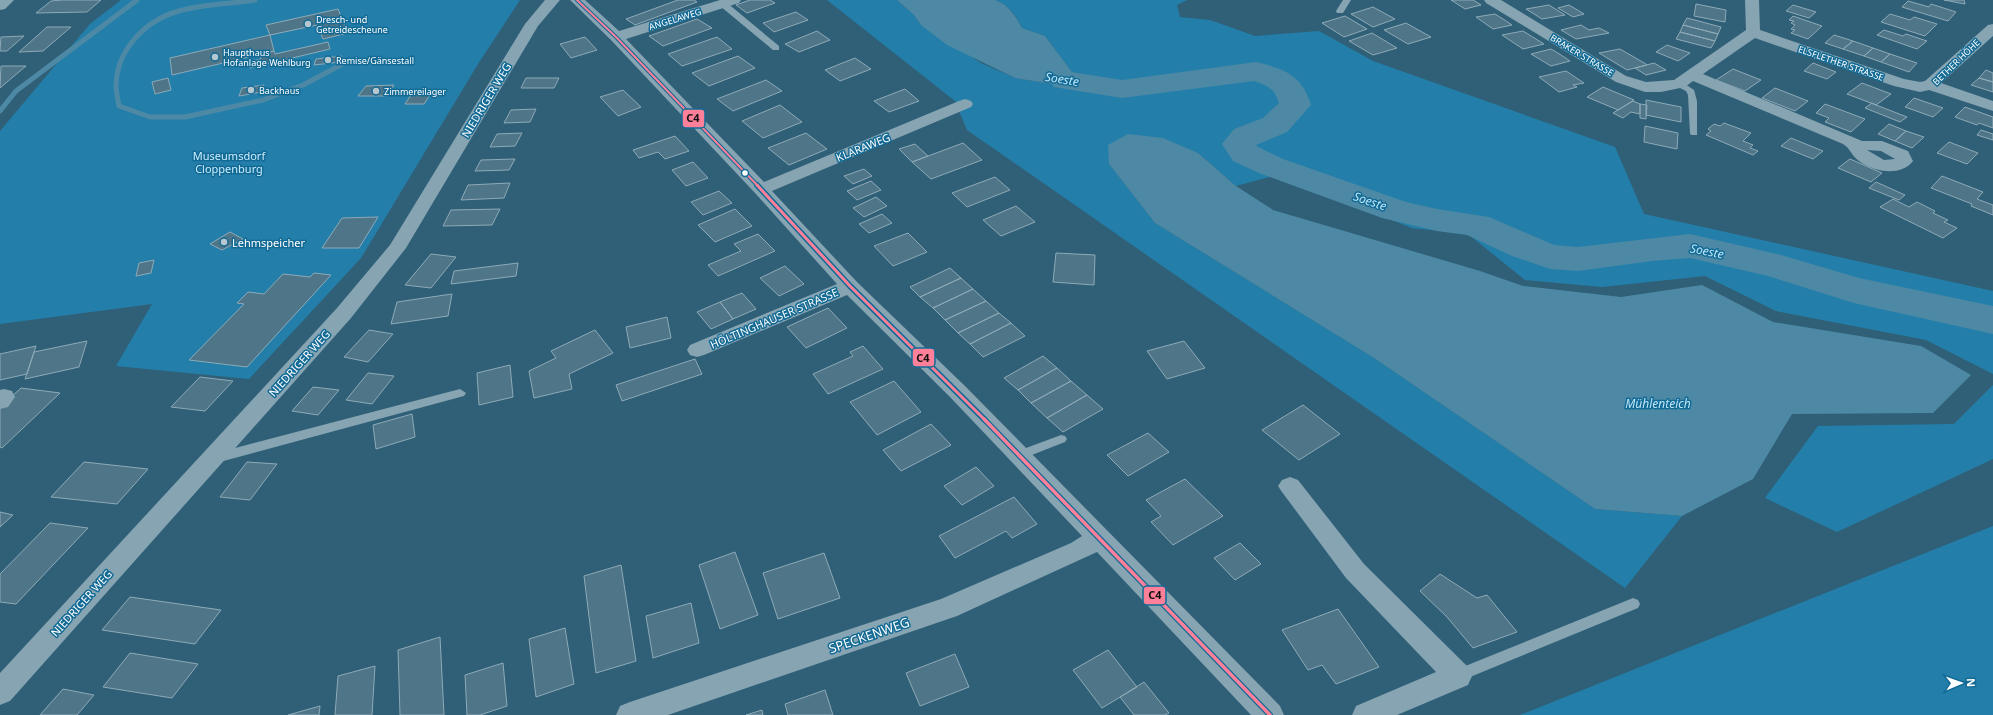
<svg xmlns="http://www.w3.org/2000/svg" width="1993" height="715" font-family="'Noto Sans',sans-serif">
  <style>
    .green { fill: #237faa }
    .water { fill: #4d89a5 }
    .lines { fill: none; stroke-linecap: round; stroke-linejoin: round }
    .stream { stroke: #4d89a5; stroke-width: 5 }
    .river { fill: #4d89a5; fill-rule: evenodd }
    .building { fill: #4f7588; stroke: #8eaab7 }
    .service { fill: #86a4b2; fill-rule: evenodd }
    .minor { fill: #86a4b2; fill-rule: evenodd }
    .bus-1-far2-casing { stroke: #126a95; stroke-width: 4 }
    .bus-1-far1-casing { stroke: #126a95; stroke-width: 6 }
    .bus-1-casing { stroke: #126a95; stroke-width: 6 }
    .bus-1-far2 { stroke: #ff8098; stroke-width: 2 }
    .bus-1-far1 { stroke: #ff8098; stroke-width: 3 }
    .bus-1 { stroke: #ff8098; stroke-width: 3.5 }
    .poi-dot { fill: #b7c7cf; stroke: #126a95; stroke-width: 1.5 }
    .bus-dot { fill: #fff; stroke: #126a95; stroke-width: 1.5 }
    .labels { text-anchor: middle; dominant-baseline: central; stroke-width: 3; stroke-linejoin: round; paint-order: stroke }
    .far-poi-label { font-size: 9px; fill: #fff; stroke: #126a95; text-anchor: start }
    .far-street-label { font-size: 9px; fill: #fff; stroke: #126a95 }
    .street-label { font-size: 11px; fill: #fff; stroke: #126a95 }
    .park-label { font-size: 11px; fill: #c9edfd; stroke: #126a95 }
    .poi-label { font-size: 11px; fill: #fff; stroke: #126a95; text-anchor: start }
    .water-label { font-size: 12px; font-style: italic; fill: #bee8fa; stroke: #126a95 }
    .near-street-label { font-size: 13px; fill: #fff; stroke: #126a95 }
    .line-badge { stroke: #126a95; stroke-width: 1.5 }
    .pale-badge-label { font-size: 11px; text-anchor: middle; font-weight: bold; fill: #111 }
  </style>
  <rect width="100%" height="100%" fill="#306077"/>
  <path class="green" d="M121,0h399l-42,64 -117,194 -112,121 -133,-13 36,-62 -152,20v-193l90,-107z
    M827,0h70l17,15 7,10 60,38 34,15 68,11 37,2 2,-2 -1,-4 -49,-13 -27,-36 -23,-8c-6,-13 -13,-23 -27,-28h192l-10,5 3,12 30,3 45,16 64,-5 54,30 242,86 29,67 349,77v83l-67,-34 -150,-29 -71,-35 -103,11 -77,-7 -57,-46 -56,-6 -135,-53 -41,11 -38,-33 -89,11 46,59 219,135 221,151 87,7 -57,72 -658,-458 -12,-29z
    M1993,385v74l-156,73 -72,-34 53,-72 136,-2z
    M1993,526v189h-473z"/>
  <path class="water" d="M897,0h98c14,5 20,15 27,28l23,8 27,36 49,13 1,4 -2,2 -37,-2 -68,-11 -68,-33 -26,-20 -7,-10z
    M1128,134l35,4 35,15 38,33 37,24 207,61 43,15 98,11 81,-12 71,37 148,24 50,29 -38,38 -141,1 -39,65 -71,37 -87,-7 -221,-151 -219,-135 -46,-59 -1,-19z"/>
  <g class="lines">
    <path class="stream" d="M255,0c-25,4 -51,4 -76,11 -33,9 -62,38 -63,74 0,7 2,14 3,21l31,11h35l78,-17 40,-15 38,-20
      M0,111l16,-20 121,-91"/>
    <path class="river" d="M1256,62c29,7 46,13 55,43l-24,27 -31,13 2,2 25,12 123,43 31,7 52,8 65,28 24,2 112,-13 91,21 78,23 134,28v28l-139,-31 -86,-27 -78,-18 -38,3 -74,10 -28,-2 -38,-13 -45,-21 -30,-4 -55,-13 -123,-45 -26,-12 -11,-17 12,-15 29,-11 16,-15c-5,-15 -11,-17 -25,-22l-132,17 -68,-11 -5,-7 5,-7 11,-2 57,9z"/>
  </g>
  <path class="building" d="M62,0h39l-14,12 -51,1 15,-12z
    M678,0h16l3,2 -62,23 -9,-6z
    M750,0h20l5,3 -28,10 -11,-8z
    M1451,0h22l8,5 -16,4z
    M1944,0h20l1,4z
    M1908,1l21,6 2,-3 25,8 -8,9 -46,-14z
    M1696,4l30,6 -1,12 -31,-6z
    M1549,5l16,10 -23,4 -16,-10z
    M1569,5l15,9 -11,3 -15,-9z
    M1793,5l23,7 -7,6 -23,-7z
    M1373,7l22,12 -22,8 -22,-13z
    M338,9l10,24 -25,6 -6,-14 -47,10 -4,-10z
    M796,12l12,8 -34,12 -11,-9z
    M1495,14l8,5 9,6 -19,4 -17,-12z
    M1890,14l20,6 4,-3 23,7 -12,12 -44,-14z
    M1345,16l22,13 -23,8 -22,-14z
    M1793,16l29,10 -14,13 -17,-6 4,-3 -4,-1 4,-4 -4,-2 3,-2 -5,-1z
    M1687,18l34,9 -3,7 -35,-9z
    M697,19l15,9 -49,18 -14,-10z
    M1406,23l25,14 -23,7 -24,-14z
    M1581,25l8,5 10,-2 10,5 -33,6 -15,-9z
    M1683,25l35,9 -3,7 -35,-9z
    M47,27h24l-28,24 -24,1z
    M1884,30l19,6 3,-2 21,7 -10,8 -40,-14z
    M817,31l13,9 -31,12 -14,-8z
    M1523,31l21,13 -21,5 -21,-14z
    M1680,32l35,9 -4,7 -35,-9z
    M1372,33l25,15 -24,7 -24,-14z
    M270,35l4,16 -102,24 -2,-17z
    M1834,35l19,6 -10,8 -18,-6z
    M24,36l-17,15h-7l1,-14z
    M585,37l12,13 -26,8 -11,-14z
    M717,37l15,12 -50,17 -14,-12z
    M1853,41l20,7 -9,8 -21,-7z
    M328,42l2,7 -80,19 -2,-6 13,-3 -2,-4 15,-4 1,3z
    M1667,45l23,8 -12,8 -22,-9z
    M1873,48l17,6 -9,8 -17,-6z
    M1551,49l10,6 9,6 -19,5 -20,-12z
    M1620,49l26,15 1,1 -20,5 -28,-17z
    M1890,54l27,9 -8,9 -28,-10z
    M342,56l-2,6 -26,3 2,-6z
    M738,56l17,12 -46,18 -17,-13z
    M855,58l16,11 -31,12 -15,-11z
    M1654,63l12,7 -20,5 -11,-7z
    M1813,63l23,9 -9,7 -23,-8z
    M1,66h25l-26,22z
    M1733,69l28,11 -16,11 -29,-11z
    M1986,70l7,3v9l-14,-4z
    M1566,71l18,12 -11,2 4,2 -18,5 -20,-15z
    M168,78l3,12 -16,4 -3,-12z
    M526,78h33l-5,10h-33z
    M1979,78l14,4v10l-22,-7z
    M766,80l16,11 -49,20 -16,-12z
    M1862,83l29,11 -15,11 -29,-11z
    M264,85l-3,7 -22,4 3,-8z
    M394,85l-7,11h-29l8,-10z
    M1603,87l31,13 -16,10 -31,-13z
    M1775,88l33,13 -13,10 -33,-13z
    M905,89l14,12 -30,11 -15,-11z
    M623,90l18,17 -23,9 -18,-19z
    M413,92h19l-8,12h-19z
    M1914,98l29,10 -10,9 -28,-10z
    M1646,100l35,7v15l-35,-7z
    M1633,101l7,3v10l-9,-2 -8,6 -10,-5z
    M1872,103l4,2 31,12 -7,5 -35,-14z
    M1640,104l7,1 -1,14 -6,-1z
    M1825,104l40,15 -14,13 -26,-10 4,-4 -13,-5z
    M780,105l22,17 -39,16 -21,-17z
    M1965,107l28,10v11l-14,-5 -2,2 -22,-8z
    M536,109l-6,13 -26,1 7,-13z
    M1724,123l27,10 -8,8 10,4 -3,3 8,3 -5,4 -47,-20 5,-4 -3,-2 6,-5 6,2z
    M1889,124l17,7 -11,10 -17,-7z
    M1645,126l33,7 -1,16 -33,-7z
    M1981,130l12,4v6l-16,-5z
    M1906,131l18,6 -12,11 -17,-7z
    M522,133l-7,13 -25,1 7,-13z
    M806,133l21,16 -38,16 -21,-17z
    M675,136l14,15 -24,8 -7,-7 -19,6 -6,-8z
    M1791,138l32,13 -10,8 -32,-13z
    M1949,142l29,11 -11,11 -30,-11z
    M963,143l19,17 -51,19 -19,-17z
    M915,144l13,12 -16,6 -13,-13z
    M515,159l-6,11 -34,1 6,-11z
    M1850,159l32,14 -11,9 -33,-14z
    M693,162l15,16 -22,8 -14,-16z
    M864,169l8,7 -19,8 -9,-8z
    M1942,176l41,16 -6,7 16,6v10l-22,-9 1,-2 -41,-16z
    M995,177l15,13 -43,17 -15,-14z
    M871,181l10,9 -24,10 -10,-9z
    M1876,182l29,13 -6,5 -30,-12z
    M510,183l-6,15 -43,2 7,-15z
    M719,191l13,12 -29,12 -12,-13z
    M876,197l11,9 -23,11 -11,-9z
    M1893,199l16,8 8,-5 18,9 -2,2 15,7 -4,2 13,6 -14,10 -63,-31z
    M1016,206l19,16 -34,14 -18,-16z
    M500,209l-8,16 -49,1 8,-16z
    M735,209l17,17 -37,16 -17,-17z
    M882,214l10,9 -23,10 -10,-9z
    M378,217l-19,31h-37l20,-30z
    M230,232l13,7 -21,11 -12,-6z
    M908,233l19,19 -34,14 -19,-20z
    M758,234l17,17 -57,25 -10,-11 33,-14 -7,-7z
    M1056,253l39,2 -1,30 -41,-3z
    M431,254l25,3 -25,31 -26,-3z
    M154,260l-3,13 -15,3 3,-13z
    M518,263l-2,13 -65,8 3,-13z
    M785,266l19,18 -25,12 -19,-18z
    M950,268l11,10 -41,19 -10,-10z
    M314,273l17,2 -84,92 -58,-7 55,-56 -7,-1 11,-11 16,2 19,-20 27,3z
    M961,278l12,11 -40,19 -13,-11z
    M973,289l13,12 -41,19 -12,-12z
    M742,293l14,16 -23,10 -13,-17z
    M452,294l-4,22 -57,8 6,-22z
    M986,301l13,12 -41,20 -13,-13z
    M720,302l13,17 -22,10 -14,-17z
    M828,308l19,20 -41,20 -19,-21z
    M999,313l12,10 -41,21 -12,-11z
    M667,317l4,21 -41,10 -4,-21z
    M1011,323l14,13 -42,21 -13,-13z
    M369,330l24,4 -25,28 -24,-5z
    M595,330l18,23 -44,21 3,15 -38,9 -5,-27 27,-13 -5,-7z
    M87,341l-8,26 -54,12 9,-27z
    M1184,341l21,27 -38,11 -20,-28z
    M36,346l-9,28 -27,6v-26z
    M863,346l20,23 -55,25 -15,-20 40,-18 -3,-4z
    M1043,356l14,12 -39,22 -14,-12z
    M695,359l7,15 -80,27 -6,-16z
    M510,365l3,32 -34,8 -2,-32z
    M1057,368l14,13 -40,22 -13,-13z
    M368,373l26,3 -22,28 -26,-4z
    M200,377l33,4 -28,30 -34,-4z
    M894,381l27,31 -44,23 -27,-33z
    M1071,381l16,14 -40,23 -16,-15z
    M313,387l26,3 -21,25 -26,-4z
    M21,388l39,5 -58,55 -2,-1v-40z
    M1087,395l16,14 -40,23 -16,-14z
    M1303,405l37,29 -41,26 -37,-30z
    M412,414l3,23 -39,12 -3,-24z
    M931,424l20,21 -50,26 -18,-21z
    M1148,433l21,19 -41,24 -21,-21z
    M84,462l64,7 -31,35 -66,-7z
    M247,462l30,2 -27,36 -30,-3z
    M976,467l18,19 -32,19 -18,-19z
    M1185,479l38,37 -50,29 -22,-23 10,-6 -15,-16z
    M1014,497l23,27 -25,14 -6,-7 -51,27 -16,-22z
    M0,512l13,3 -13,12z
    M50,523l38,5 -72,76 -16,-2v-28z
    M1240,543l21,21 -26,16 -21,-22z
    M735,552l23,63 -38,14 -21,-64z
    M824,553l16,45 -62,21 -15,-46z
    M621,565l15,96 -40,12 -12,-97z
    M1440,574l37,24 10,-3 30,37 -44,16 -26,-31 -27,-26z
    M130,597l91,13 -26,34 -93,-14z
    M691,603l8,40 -46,15 -7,-42z
    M1338,609l41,58 -43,17 -14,-19 -14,5 -26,-40z
    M565,628l9,56 -38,13 -7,-58z
    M440,637l4,78h-44l-2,-65z
    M1108,650l29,37 -35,21 -29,-38z
    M130,653l68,11 -26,34 -69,-11z
    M955,654l14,33 -49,19 -14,-33z
    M503,663l4,43 -27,9h-13l-2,-40z
    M375,666l-3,49h-37l3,-39z
    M1144,682l25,31 -4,2h-31l-14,-18z
    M63,689l31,6 -17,20h-37z
    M825,690l8,25h-45l-3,-11z
    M320,706l-1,9h-31z
    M762,710l1,5h-17z"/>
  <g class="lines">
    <path class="service" d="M1343,0h8l-8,13h-6l-1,-2z
      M720,2h6l53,44v4h-6l-53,-44z
      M1676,82h6l12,8 3,11v34h-6l-1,-2 -2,-38 -2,-4 -10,-5z
      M460,389l6,4 -2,3 -248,67 -4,-2 -2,-3 2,-3 4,-2z
      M1061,435l4,1 2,3 -2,3 -46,18 -4,-2 -2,-3 2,-3z
      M1633,598l5,2 2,4 -2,4 -180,74 -5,-1 -2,-5 2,-5z"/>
    <path class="minor" d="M0,0h14l-9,9 -5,1z
      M545,0h15l-22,26 -132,222 -55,70 -341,383 -10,4v-32l337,-365 53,-63 135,-221z
      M570,0h15l34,31 101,-31h21l-2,3 -113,36 138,143 195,-81 6,-2 6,2 2,3 -2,3 -199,84 85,91 109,105 314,319 4,9h-33l-154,-163 -140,64 -289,99h-52l4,-9 10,-4 311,-103 130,-56 11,-7 -132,-139 -103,-102 -143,60 -7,2 -7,-2 -3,-5 3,-5 147,-61 -82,-91 -144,-153z
      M1484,0h17l125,76 20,6 28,-2 72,-50 -1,-30h14l1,30 144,49 16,3 5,-1 63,-56 5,-1v12l-52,47 52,18v10l-64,-21 -9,2 -26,-6 -139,-48 -52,36 159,67h20l26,10 5,10c-12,16 -40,11 -54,0 -8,-6 -9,-13 -16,-17l-150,-63 -8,6 -24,5h-16l-29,-10 -130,-79zM1867,150l14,1 14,8 -11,1z
      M4,389l8,2 3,6 -7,10 -8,2v-19z
      M1290,477l8,3 66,84 104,103 4,9 -4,9 -71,30h-45l4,-9 80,-34 -90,-94 -64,-86 -4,-6 4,-6z"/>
    <g class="bus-1-far2-casing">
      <path id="bus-1-far2" d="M577,0l39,37 142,149"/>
    </g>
    <g class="bus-1-far1-casing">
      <path id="bus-1-far1" d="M757,185l93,101 135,134"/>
    </g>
    <g class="bus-1-casing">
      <path id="bus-1" d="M984,419l286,296"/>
    </g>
    <use href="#bus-1-far2" class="bus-1-far2"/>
    <use href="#bus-1-far1" class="bus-1-far1"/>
    <use href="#bus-1" class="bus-1"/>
  </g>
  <g class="poi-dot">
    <circle cx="308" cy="24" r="4"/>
    <circle cx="215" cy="57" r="4"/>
    <circle cx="328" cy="60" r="4"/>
    <circle cx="251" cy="90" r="4"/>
    <circle cx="376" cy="91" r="4"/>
    <circle cx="224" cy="242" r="4"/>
  </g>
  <circle class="bus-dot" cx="745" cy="173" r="3.5"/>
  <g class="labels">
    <g class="far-poi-label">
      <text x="316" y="19">Dresch- und<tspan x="316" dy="10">Getreidescheune</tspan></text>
      <text x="223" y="52">Haupthaus<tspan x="223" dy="10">Hofanlage Wehlburg</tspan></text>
      <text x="336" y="60">Remise/Gänsestall</text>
      <text x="259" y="90">Backhaus</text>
      <text x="384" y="91">Zimmereilager</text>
    </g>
    <g class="far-street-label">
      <text transform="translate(675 19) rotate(-17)">ANGELAWEG</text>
      <text transform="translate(1582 55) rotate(31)">BRAKER STRASSE</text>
      <text transform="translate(1956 62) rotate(-44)">BETHER HÖHE</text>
      <text transform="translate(1841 63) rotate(19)">ELSFLETHER STRASSE</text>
    </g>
    <g class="street-label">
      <text transform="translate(486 100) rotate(-59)">NIEDRIGER WEG</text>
      <text transform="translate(863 147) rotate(-22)">KLARAWEG</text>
      <text transform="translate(774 318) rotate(-23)">HÖLTINGHAUSER STRASSE</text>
      <text transform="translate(299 363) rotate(-48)">NIEDRIGER WEG</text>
      <text transform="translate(81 603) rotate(-48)">NIEDRIGER WEG</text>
    </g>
    <g class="park-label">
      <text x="229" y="155">Museumsdorf<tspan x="229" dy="13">Cloppenburg</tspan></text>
    </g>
    <g class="poi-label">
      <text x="232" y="242">Lehmspeicher</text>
    </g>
    <g class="water-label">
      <text transform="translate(1062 79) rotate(9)">Soeste</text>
      <text transform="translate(1370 201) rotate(19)">Soeste</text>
      <text transform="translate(1707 251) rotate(11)">Soeste</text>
      <text x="1658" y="403">Mühlenteich</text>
    </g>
    <g class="near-street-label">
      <text transform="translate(869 635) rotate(-19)">SPECKENWEG</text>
    </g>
  </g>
  <g class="line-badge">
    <rect x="682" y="109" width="23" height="19" rx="4" fill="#ff8098"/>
    <rect x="912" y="348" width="23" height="19" rx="4" fill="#ff8098"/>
    <rect x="1143" y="586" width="23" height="19" rx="4" fill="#ff8098"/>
  </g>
  <g class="pale-badge-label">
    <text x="693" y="122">C4</text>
    <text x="923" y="362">C4</text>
    <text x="1155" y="599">C4</text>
  </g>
  <g transform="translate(1961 683) rotate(88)" stroke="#126a95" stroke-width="3" paint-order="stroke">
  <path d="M0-3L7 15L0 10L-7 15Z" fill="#ffffff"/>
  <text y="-6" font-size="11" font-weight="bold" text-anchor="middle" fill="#ffffff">N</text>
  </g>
</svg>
